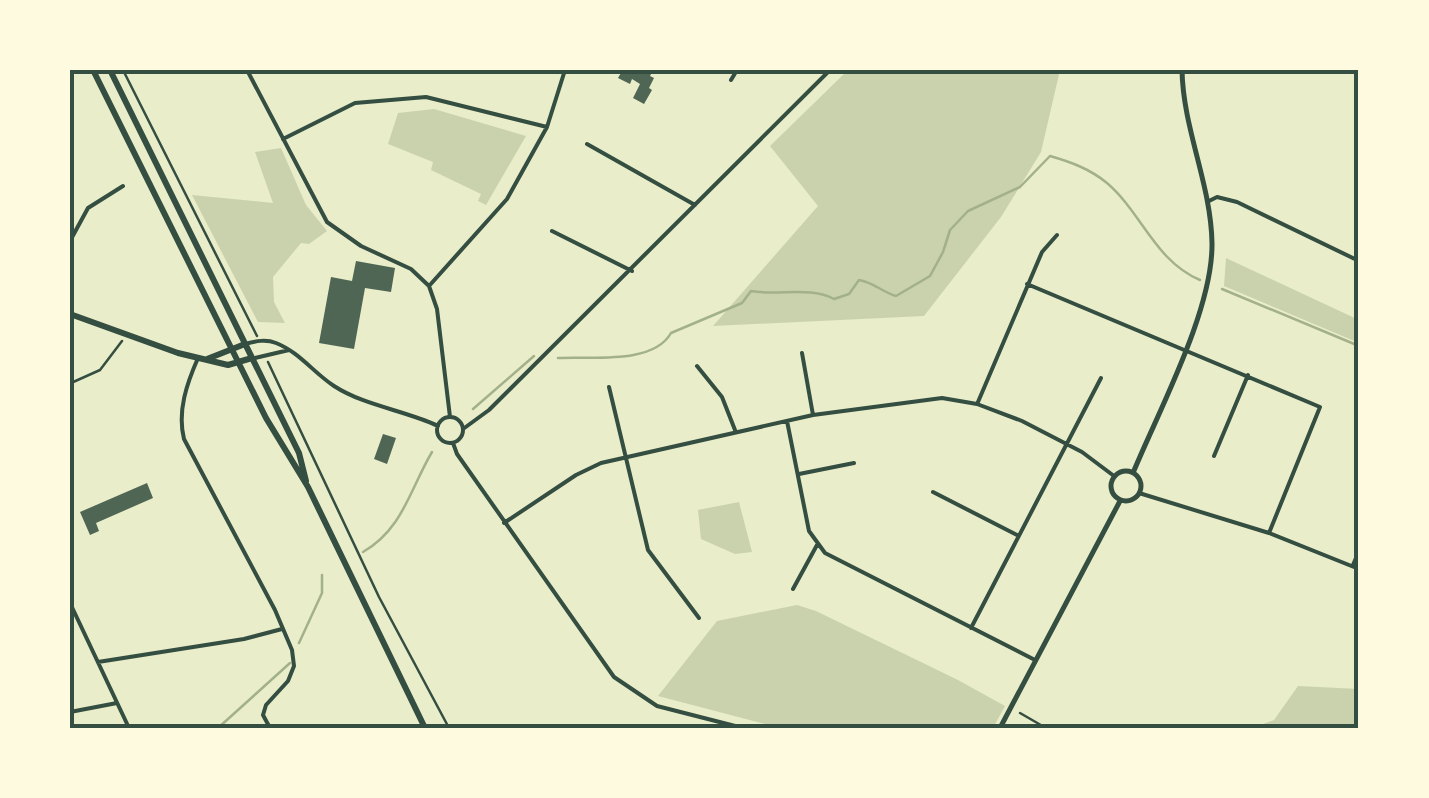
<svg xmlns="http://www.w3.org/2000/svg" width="1429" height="798" font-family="Overpass,sans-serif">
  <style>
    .green { fill: #cad2ad }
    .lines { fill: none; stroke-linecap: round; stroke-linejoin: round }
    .stream { stroke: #a3b18a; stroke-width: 2.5 }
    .building { fill: #4f6655 }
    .path { stroke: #344e41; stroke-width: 2.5 }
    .minor { stroke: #344e41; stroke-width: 4 }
    .tertiary { stroke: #344e41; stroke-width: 5 }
    .secondary { stroke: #344e41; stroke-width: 6 }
    .neatline { fill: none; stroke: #344e41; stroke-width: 4 }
  </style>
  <rect width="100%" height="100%" fill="#e9edc9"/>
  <path class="green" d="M848,70h212l-19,82 -40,65 -77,99 -211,10 105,-120 -48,-60z
    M434,109l92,27 -40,69 -8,-4 3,-7 -50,-24 2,-8 -45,-18 10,-31z
    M281,148l25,57 21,26 -18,13 -8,-1 -28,34 1,25 11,21 -27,-1 -66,-127 81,8 -18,-51z
    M1226,258l133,62v23l-135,-57z
    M739,502l13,50 -17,2 -34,-15 -3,-29z
    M797,605l19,6 142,69 47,26 -12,22h-213l-122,-32 59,-75z
    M1298,686l61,3v39h-107l22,-8z"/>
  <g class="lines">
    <path class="stream" d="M1222,289l137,57
      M558,358c33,-2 95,7 113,-25l71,-30 9,-12c27,5 60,-5 83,8l15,-5 10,-14c14,2 23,12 37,16l34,-20 13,-24 7,-22 18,-19 52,-24 30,-31c21,6 40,13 57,27 35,30 48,78 93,97
      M473,409l61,-53
      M363,552c40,-23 47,-63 69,-100
      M299,643l23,-50v-18
      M218,728l72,-65"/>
  </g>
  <path class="building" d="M627,70h26l-3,6 4,2 -5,10 3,2 -8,14 -11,-6 7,-14 -8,-5 -2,5 -12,-6 4,-7z
    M356,261l39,7 -4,24 -26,-4 -11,61 -35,-6 12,-66 21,4z
    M383,434l13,4 -9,26 -13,-5z
    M147,483l6,15 -57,25 3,8 -9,4 -10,-23z"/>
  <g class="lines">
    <path class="path" d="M123,70l134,266
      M268,362l111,235 70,131
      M71,383l29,-13 22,-29
      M1020,713l26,15"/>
    <path class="minor" d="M247,70l80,152 34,24 50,23 18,17 8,23 13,108
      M731,80l6,-10
      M283,139l72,-36 71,-6 121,30
      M587,144l108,61
      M1209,201l8,-4 20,5 122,59
      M552,231l80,40
      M70,241l18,-33 35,-22
      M1027,284l293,123 -51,126
      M429,286l78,-87 40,-72 18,-57
      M245,344c11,-3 21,-5 31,-1 23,9 38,30 58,43 31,20 70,24 104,40
      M802,353l11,62
      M198,358c-11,25 -21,53 -14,81l91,171 17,40 2,16 -6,15 -22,24 -3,10 7,13
      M255,358l34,-8
      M697,366l25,31 13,33
      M609,387l39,163 51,68
      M978,402l64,-150 15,-17
      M437 430a13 13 0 1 1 26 0a13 13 0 1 1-26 0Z
      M787,421l22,110 16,22 210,107
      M463,429l26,-19 341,-340
      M453,443l4,11 157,223 43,29 86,22
      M1214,456l34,-81
      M799,474l55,-11
      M933,492l84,43
      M1139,493l130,40 90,36
      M504,523l72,-48 25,-12 212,-48 129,-17 35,6 45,17 60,31 32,24
      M1353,565l6,-14
      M793,589l24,-44
      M70,603l59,125
      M971,628l130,-250
      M98,662l146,-23 38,-10
      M70,712l47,-9"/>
    <path class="tertiary" d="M1111 486a15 15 0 1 1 30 0a15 15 0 1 1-30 0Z
      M1133,473c26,-63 80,-163 79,-230 -1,-59 -29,-114 -30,-173
      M1000,728l120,-227"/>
    <path class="secondary" d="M93,70l173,348 42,69 117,241
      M110,70l189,383 7,28
      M70,314l108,39 50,12 24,-7
      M207,359l38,-15"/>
  </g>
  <rect width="1429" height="798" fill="none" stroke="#fefae0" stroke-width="145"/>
  <rect x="72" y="72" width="1284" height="654" class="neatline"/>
</svg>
